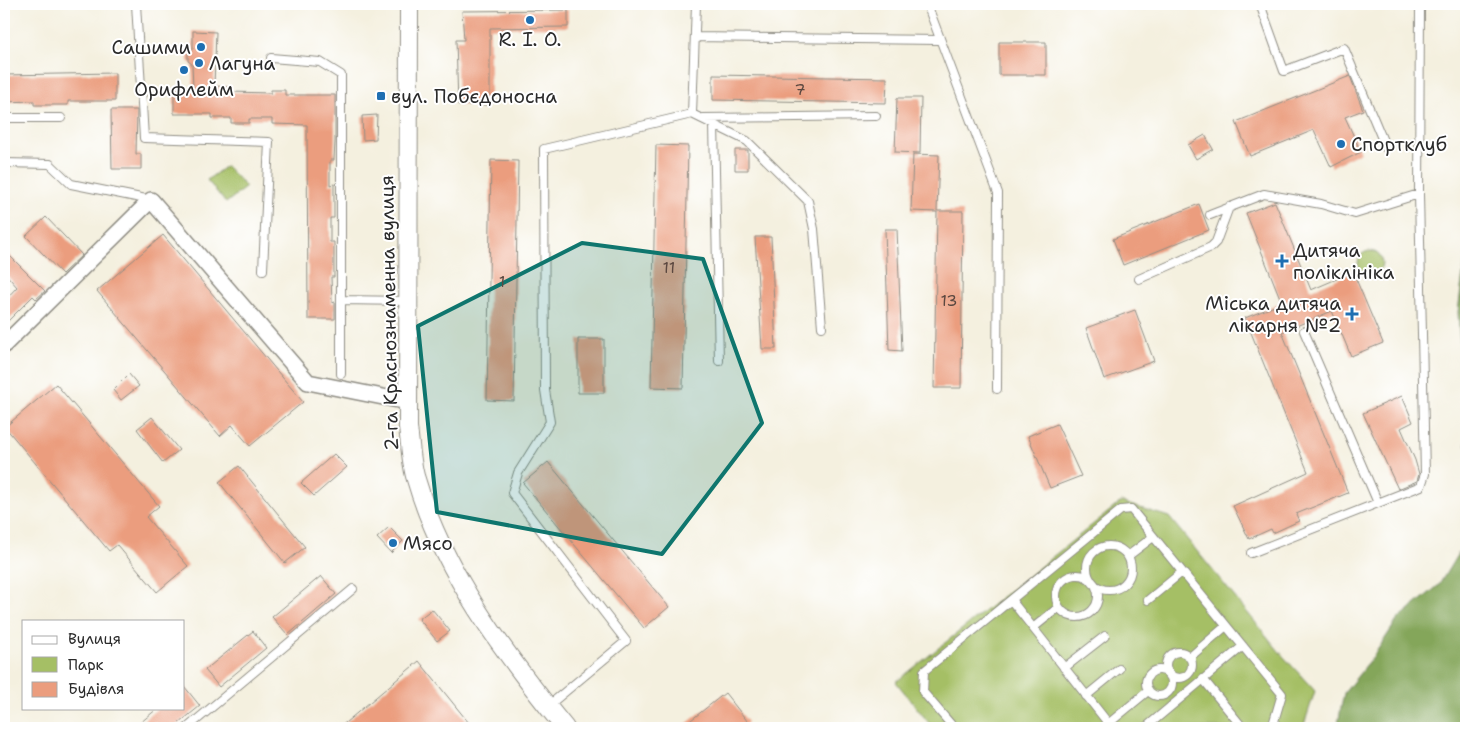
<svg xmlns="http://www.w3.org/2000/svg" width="1470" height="732" font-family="'Shantell Sans',sans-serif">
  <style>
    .green { fill: #a5bf65; stroke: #687548 }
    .forest { fill: #84a65a; stroke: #586842 }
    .building { fill: #eb9d7e }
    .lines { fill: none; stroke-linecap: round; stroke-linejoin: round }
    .service-casing { stroke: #908e85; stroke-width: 10 }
    .minor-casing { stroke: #908e85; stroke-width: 18 }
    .tertiary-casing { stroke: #908e85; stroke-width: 20 }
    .service { stroke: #fff; stroke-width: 8 }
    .minor { stroke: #fff; stroke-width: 15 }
    .tertiary { stroke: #fff; stroke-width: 18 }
    .marked { fill: #0f766e; fill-opacity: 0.2; stroke: #0f766e; stroke-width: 4; stroke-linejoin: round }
    .poi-dot { fill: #1f6fb2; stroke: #fff; stroke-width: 2 }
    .labels { text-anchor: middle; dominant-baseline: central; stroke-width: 4; stroke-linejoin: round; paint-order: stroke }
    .number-label { font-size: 16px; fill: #5b4840 }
    .poi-label { font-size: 19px; fill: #2b2b2b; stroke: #fff; text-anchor: start }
    .street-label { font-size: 19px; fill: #2b2b2b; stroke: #fff }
  </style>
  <rect width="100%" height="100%" fill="#fff"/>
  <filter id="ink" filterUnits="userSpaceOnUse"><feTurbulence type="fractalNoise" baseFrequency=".02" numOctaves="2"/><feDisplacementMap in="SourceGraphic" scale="10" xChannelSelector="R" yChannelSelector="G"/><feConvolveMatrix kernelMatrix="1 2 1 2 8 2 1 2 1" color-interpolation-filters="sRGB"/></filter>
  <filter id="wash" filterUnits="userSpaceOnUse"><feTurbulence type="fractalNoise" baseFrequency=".0096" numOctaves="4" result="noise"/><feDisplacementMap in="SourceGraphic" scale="20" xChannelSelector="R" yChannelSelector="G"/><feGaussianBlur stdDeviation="1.12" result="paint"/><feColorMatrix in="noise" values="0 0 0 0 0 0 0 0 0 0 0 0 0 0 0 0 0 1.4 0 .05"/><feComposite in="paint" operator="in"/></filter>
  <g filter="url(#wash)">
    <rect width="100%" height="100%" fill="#f4f0df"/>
    <path class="green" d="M226,166l20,21 -20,16 -19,-23z
      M1358 263a12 12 0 1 1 24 0a12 12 0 1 1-24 0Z
      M1121,502l48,15 114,139 32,35 -12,37h-370l-37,-46z"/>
    <path class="forest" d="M1466,250v196l-8,-134z
      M1466,540v188h-129l7,-35 28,-35 26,-39 41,-34z"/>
    <g id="blocks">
      <path class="building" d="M568,10v17l-78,1v77h-32l-2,-65h8l-2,-29z
        M193,31l23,1 -2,54 15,1v5l42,1v-3h14v5h50v46l-1,19h-4v25l4,-1v34h-4v24h4v35h-3l1,26 3,-1v17h-27l-1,-194 -35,-1v-5h-23v4h-18v-5h-19v-4h-38v-26h19l-1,-24 -4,-3v-8l5,-3z
        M999,42h47v33h-47z
        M115,73v28h-47v4h-34v-4l-30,1v-27z
        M713,75l174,3 -1,25 -173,-3z
        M1350,76l13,34 -18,7 16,35 -30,15 -17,-37 -64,26 -14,-34z
        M897,98h24l-1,55 -25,-1z
        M111,110h26l-1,44h5v15h-29z
        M377,115l-1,24 -13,1 -1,-24z
        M1205,135l8,14 -17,10 -8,-14z
        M656,145l32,1 -5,242 -32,-1z
        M735,150h13v20h-13z
        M913,154l26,1 -2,56h26l-2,177h-27l3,-176 -26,-1z
        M491,160l27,1 -4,240 -27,-1z
        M1275,202l36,88 42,-18 30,71 -32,13 -19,-45 -50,21 66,161 -52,21 3,7 -26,12 -2,-4 -22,10 -16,-33 75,-34 -63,-154 37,-15 -36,-90z
        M1199,204l10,26 -86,35 -10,-26z
        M46,217l36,38 -20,19 -36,-38z
        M885,229h12l5,122 -13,-1z
        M163,235l140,167 -53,44 -18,-21 -12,11 -123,-145z
        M755,237h16l5,112h-14z
        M4,250l41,41 -9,8 -3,-3 -29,29v-24l13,-14 -13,-15z
        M1135,310l19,51 -50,18 -18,-51z
        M578,339h26v54h-26z
        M129,374l10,12 -18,14 -8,-10z
        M56,384l103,122 -13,11 42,49 -31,26 -40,-47 -8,6 -104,-124z
        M1402,396l11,26 -12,6 14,32 4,14 -2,7 -19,8 -35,-76z
        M152,417l27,33 -16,13 -26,-34z
        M1057,424l24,52 -31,12 -22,-52z
        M334,454l13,13 -33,29 -13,-13z
        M548,462l121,145 -25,21 -121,-145z
        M239,466l66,81 -20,16 -66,-81z
        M389,527l14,14 -12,12 -14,-15z
        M321,576l15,18 -48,41 -16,-18z
        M432,609l18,22 -13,10 -18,-22z
        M253,631l13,17 -47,39 -14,-17z
        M419,661l50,62 -6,5h-124z
        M184,686l16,20 -27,22h-39l24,-20h26z
        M725,693l23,29 -6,6h-61z"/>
    </g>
  </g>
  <g filter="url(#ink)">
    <use href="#blocks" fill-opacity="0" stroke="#908e85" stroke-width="1"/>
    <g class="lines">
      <g class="service-casing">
        <path id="service" d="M136,4l8,134 125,4 -6,128
          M927,4l71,189 -1,196
          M1260,4l24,67 60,-23 42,100
          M695,37l244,3
          M271,58l49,4 21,13v225l67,1
          M692,114l55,27 61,60 6,28 8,98
          M4,118h57
          M703,118l173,-2
          M714,124l5,237
          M4,163l46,1 21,20 80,16
          M1210,215l54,-21 57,10 34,10 64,-20
          M1139,279l72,-32 5,-5 13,-35
          M1304,331l74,172
          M341,374v-74
          M1087 568a22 22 0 1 1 44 0a22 22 0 1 1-44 0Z
          M1251,553l170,-67 4,-12 -6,-280 1,-190
          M1128,556l25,-19
          M1056 596a21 21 0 1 1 42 0a21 21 0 1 1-42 0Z
          M1011,600l101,128
          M1148,600l34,-28
          M1033,628l26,-21
          M1166 665a13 13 0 1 1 26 0a13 13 0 1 1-26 0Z
          M1190,657l36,-31
          M1064,668l41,-32
          M1146 683a13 13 0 1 1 26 0a13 13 0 1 1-26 0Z
          M1203,679l40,49
          M1086,696l33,-27
          M548,706l78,-65 -114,-148 6,-20 32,-51 -5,-32 -1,-241 148,-35 4,-110
          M1108,724l40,-33
          M187,728l166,-139
          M954,728l-31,-36 1,-21 197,-161 10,-1 151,185 -10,34
          M1145,728l98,-82"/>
      </g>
      <g class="minor-casing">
        <path id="minor" d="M4,345l147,-145 157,182 100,20"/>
      </g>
      <g class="tertiary-casing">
        <path id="tertiary" d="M409,4l-1,423c2,16 3,34 7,49 27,95 89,177 150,252"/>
      </g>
      <use href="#service" class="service"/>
      <use href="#minor" class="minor"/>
      <use href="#tertiary" class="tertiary"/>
    </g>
  </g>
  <path class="marked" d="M582,243l121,16 59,164 -100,131 -225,-42 -19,-186z"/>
  <g class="poi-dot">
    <circle cx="530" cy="20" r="5"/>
    <circle cx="201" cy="47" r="5"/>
    <circle cx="199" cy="63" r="5"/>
    <circle cx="184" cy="70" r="5"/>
    <rect x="376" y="91" width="10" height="10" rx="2.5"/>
    <circle cx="1341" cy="144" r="5"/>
    <path d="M1279.5 253.5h5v5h5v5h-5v5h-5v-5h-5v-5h5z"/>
    <path d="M1349.5 306.5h5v5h5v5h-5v5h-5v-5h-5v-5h5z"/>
    <circle cx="393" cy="543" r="5"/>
  </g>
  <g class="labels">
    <g class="number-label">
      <text x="800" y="89">7</text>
      <text x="669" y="267">11</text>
      <text x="502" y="281">1</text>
      <text x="949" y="300">13</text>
    </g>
    <g class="poi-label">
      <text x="530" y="39" text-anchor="middle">R. I. O.</text>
      <text x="191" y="47" text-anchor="end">Сашими</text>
      <text x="209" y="63">Лагуна</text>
      <text x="184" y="89" text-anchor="middle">Орифлейм</text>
      <text x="391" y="96">вул. Побєдоносна</text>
      <text x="1351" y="144">Спортклуб</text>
      <text x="1293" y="250">Дитяча<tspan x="1293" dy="22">поліклініка</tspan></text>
      <text x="1341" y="303" text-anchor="end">Міська дитяча<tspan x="1341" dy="22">лікарня №2</tspan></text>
      <text x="403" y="543">Мясо</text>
    </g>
    <g class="street-label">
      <text transform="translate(389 313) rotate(-91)">2-га Краснознаменна вулиця</text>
    </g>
  </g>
  <rect width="1470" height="732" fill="none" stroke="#fff" stroke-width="20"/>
  <rect x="22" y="620" width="162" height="90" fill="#ffffff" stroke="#aaaaaa"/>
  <rect x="32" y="636" width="25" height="8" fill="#ffffff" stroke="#aaaaaa"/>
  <text x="68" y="644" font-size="15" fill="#2b2b2b">Вулиця</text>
  <rect x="32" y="657" width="25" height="15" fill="#a5bf65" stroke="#aaaaaa"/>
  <text x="68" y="670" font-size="15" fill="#2b2b2b">Парк</text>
  <rect x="32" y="682" width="25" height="15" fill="#eb9d7e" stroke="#aaaaaa"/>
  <text x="68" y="694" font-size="15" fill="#2b2b2b">Будівля</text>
</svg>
